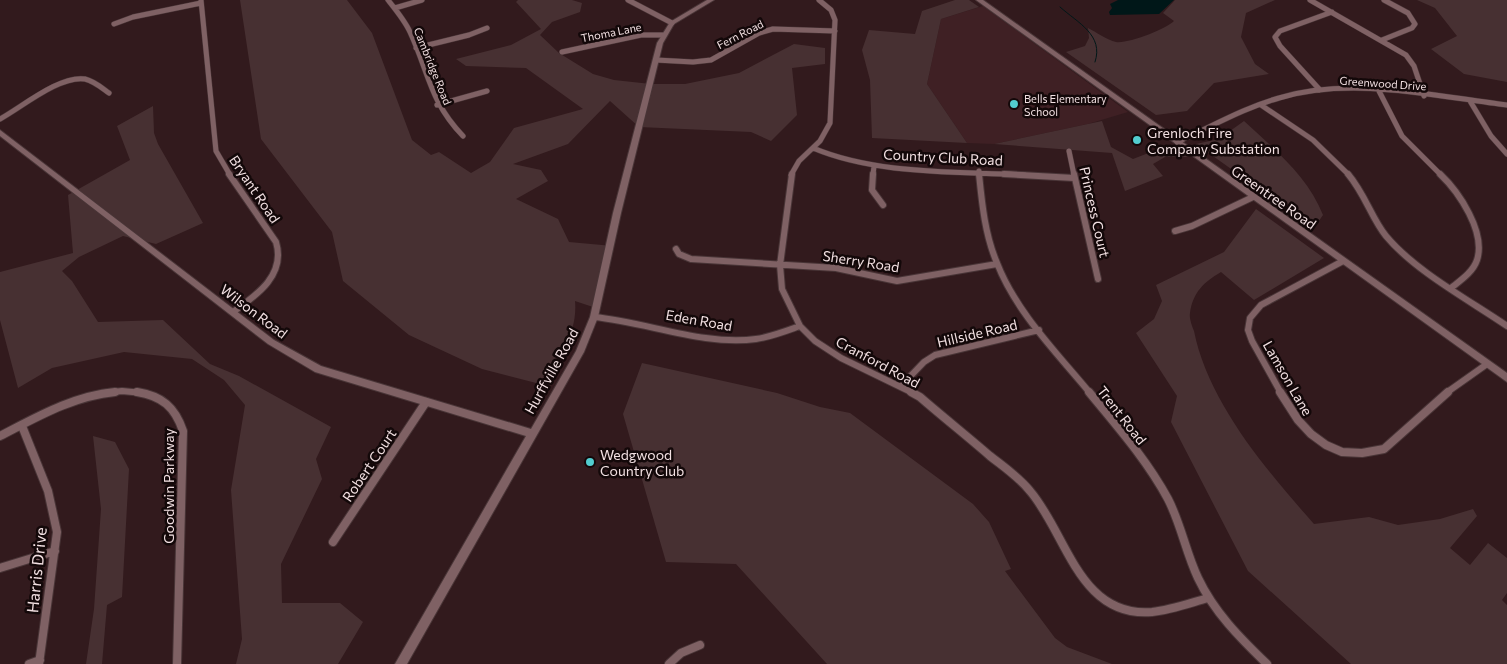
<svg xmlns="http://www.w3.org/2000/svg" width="1507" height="664" font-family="Commissioner,sans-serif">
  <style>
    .built { fill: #3f2024 }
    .green { fill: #473032 }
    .water { fill: #001718 }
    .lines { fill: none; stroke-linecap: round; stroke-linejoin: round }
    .stream { stroke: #001718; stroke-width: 1 }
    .minor-far2-casing { stroke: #493537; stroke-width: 6 }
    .minor-far1-casing { stroke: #493537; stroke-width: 8 }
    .minor-casing { stroke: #493537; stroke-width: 10 }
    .tertiary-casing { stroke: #493537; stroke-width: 2 }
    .minor-far2 { stroke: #7f6164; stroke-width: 5 }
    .minor-far1 { stroke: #7f6164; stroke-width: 6 }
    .minor { stroke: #7f6164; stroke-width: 8 }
    .tertiary { fill: #7f6164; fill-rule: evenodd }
    .poi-dot { fill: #52cdcf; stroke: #130809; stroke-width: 2 }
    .labels { text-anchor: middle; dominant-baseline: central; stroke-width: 5; stroke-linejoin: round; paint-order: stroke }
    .far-street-label { font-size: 11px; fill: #f2e0e2; stroke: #130809 }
    .far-poi-label { font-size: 11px; fill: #f2e0e2; stroke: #130809; text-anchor: start }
    .poi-label { font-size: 14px; fill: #f2e0e2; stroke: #130809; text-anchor: start }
    .street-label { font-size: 14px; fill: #f2e0e2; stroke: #130809 }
    .near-street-label { font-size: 16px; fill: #f2e0e2; stroke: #130809 }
  </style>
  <rect width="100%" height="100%" fill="#321a1d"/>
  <path class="built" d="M983,6l145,106 -40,12 -94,20 -27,-1 -40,-59 14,-65z"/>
  <path class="green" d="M240,0h107l25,33 40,107 19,15 8,-3 32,21 19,-11 24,-34 69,-19 -57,-41 -60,-2 -10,-7 55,-14 30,-16 -25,-27 2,-2h54l10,3 -2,9 -28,10 -12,13 19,18 34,21 21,6 37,4h34l54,-11 55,-29 31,4v16l-33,4 5,47 -26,26 -20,-9 -112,-5 -29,-26 -42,43 -55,20 28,6 7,11 -32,18 42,20 11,23 44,4 -17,62 -21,-7c3,31 -16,58 -31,84l-62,-16 -73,-34 -66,-54 -11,-49 -71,-93z
    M955,0h14l10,7 -38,12 -14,65 40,59 -95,-5 -2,-58 -8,-30 7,-20 46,4 7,-23z
    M1175,0h100l-29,13 -5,24 14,27 14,10 -55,9 -27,28 -31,4 -90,-63 19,-6 4,-8 -1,-10c8,4 19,12 28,14 12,2 50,-13 58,-21l-11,-8z
    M1417,0h90v82l-43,-8 -33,-25 26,-13 -22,-28z
    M153,106l1,27 4,11 45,79 -47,21 -33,-8 -44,21 -17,14 10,10 26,41 65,-2 47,44 29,12 92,51 -15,32 6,20 -41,85 1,39h58l23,19 -25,42h-102l6,-25 -11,-149 14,-85 -21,-25 -32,-21 -68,-7 -72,16 -34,20 -18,-68v-48l73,-19 -5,-58 62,-35 -13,-34z
    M1102,121l9,26 22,12 36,-14 20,12h-24l-12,7 10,12 -38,15 -13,-38 -118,-9z
    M1244,121c30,28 64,55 79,94l-9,13 -118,-84 23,-5z
    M1256,209l68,49 -70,42 -33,-28c-17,10 -28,20 -31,41 -1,5 2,13 4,18 14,71 73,140 120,193l55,-7 29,8 42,-6 33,-10 4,7 -27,32 20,17 18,-22 19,15v35l-5,7 5,5v59h-156l-103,-93 -77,-149 6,-26 -41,-63 18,-14 8,-18 -6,-16 68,-33z
    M642,363l135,30 43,14 30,6 123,91 16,18 22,47 -6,2 50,67 12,9 45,17h-285l-91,-100 -70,-2 -43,-148z
    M93,436l22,6 14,27 -7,128 -15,8 -5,59h-16l8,-55 7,-100z"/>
  <path class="water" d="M1118,0h56l-15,14 -49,1 -1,-3 3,-4 -2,-4z"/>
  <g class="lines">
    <path class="stream" d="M1060,7c18,16 44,28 35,55"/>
    <g class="minor-far2-casing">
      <path id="minor-far2" d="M201,0l15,151 14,24
        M388,0c8,10 17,21 22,32 19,41 20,70 53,104
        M628,0l44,23
        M1310,0l96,55 8,11 10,30
        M395,8l27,-8
        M114,24l19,-7 68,-14
        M1382,40l30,-12 3,-4 -7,-11 -24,-13
        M416,48l53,-13 18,-7
        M562,52l79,-17h22
        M656,60l37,2 18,-2 48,-27 14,-4 62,2
        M1320,90l-40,-44 -5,-9 5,-6 52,-19
        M1379,91l23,45 39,39
        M1470,101l21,35 16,18
        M437,105l50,-14
        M1261,105l52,35 36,35
        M0,119c22,-12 60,-44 85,-40 9,2 17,9 24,14
        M1177,142c34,-15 66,-34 102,-44 72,-22 155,-2 228,7
        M813,148c64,27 143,23 212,27
        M1069,151l5,24
        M979,171v4
        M791,175l8,-14 21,-20 10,-18 5,-103 -4,-10 -12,-10
        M873,175l1,-9"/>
    </g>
    <g class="minor-far1-casing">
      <path id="minor-far1" d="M229,174l47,68c10,33 -19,53 -43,70
        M792,174l-12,91 2,24 18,37 15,15 26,17 72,35
        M873,174l-1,16 11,15
        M979,174c3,30 6,61 18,89 19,49 60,90 93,130
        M1004,174l70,4
        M1074,174l24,105
        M1348,174c17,20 24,45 38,62 29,35 83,64 121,90
        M1440,174c19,18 46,58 37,86 -4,12 -16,20 -26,28
        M1175,231l17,-5 61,-29
        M676,249l3,5 12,5 145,9 61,13 100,-17
        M594,317c53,5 109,29 162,22 15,-2 30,-8 44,-13
        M901,386l23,-24 11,-7 104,-25
        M104,393l18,-2 21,2
        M1281,393l-29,-52 -4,-11 2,-12 11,-13 82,-44
        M1446,393l41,-29"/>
    </g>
    <g class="minor-casing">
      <path id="minor" d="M137,392c25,4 38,15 46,39l-6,233
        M911,392l9,5c23,20 47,39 70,59 14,11 29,21 40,35 37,43 49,127 122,121 19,-2 38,-9 56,-14
        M1089,392c28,34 58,68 79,107 13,25 18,54 30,79 16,34 42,60 69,86
        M1280,392l18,28 13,14 15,11 16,7 20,1 22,-4 64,-57
        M22,426l26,65 9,41 -18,132
        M0,436c37,-19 73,-40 115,-44
        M333,542l93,-140
        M0,568l55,-17
        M29,664l11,-4
        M669,664l12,-11 19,-8"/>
    </g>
    <g class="tertiary-casing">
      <path id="tertiary" d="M707,0h7l-40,24 -11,19 -42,170 -23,104 -14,35 -177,312h-12l131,-228 -211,-64 -47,-28 -268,-208v-6l274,210 47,26 210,63 45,-78 14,-34 23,-104 44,-170 13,-21z
        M976,0h7l524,373v9z"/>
    </g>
    <use href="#minor-far2" class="minor-far2"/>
    <use href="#minor-far1" class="minor-far1"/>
    <use href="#minor" class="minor"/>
    <use href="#tertiary" class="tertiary"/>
  </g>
  <g class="poi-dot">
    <circle cx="1014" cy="104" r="5"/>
    <circle cx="1137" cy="140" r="5"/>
    <circle cx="590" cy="462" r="5"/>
  </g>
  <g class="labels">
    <g class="far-street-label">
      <text transform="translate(611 32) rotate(-11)">Thoma Lane</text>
      <text transform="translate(740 34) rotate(-27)">Fern Road</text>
      <text transform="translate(433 66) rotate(68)">Cambridge Road</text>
      <text transform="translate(1383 83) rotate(4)">Greenwood Drive</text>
    </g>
    <g class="far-poi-label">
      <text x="1024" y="98">Bells Elementary<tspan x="1024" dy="13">School</tspan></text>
    </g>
    <g class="poi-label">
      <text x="1147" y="132">Grenloch Fire<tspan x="1147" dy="16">Company Substation</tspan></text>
      <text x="600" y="454">Wedgwood<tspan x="600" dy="16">Country Club</tspan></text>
    </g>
    <g class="street-label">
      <text transform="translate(943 157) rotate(3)">Country Club Road</text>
      <text transform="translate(255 189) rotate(56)">Bryant Road</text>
      <text transform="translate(1274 197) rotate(35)">Greentree Road</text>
      <text transform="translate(1095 212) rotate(77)">Princess Court</text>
      <text transform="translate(861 261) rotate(9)">Sherry Road</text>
      <text transform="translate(254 311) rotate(37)">Wilson Road</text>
      <text transform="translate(699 320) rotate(10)">Eden Road</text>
      <text transform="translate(977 333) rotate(-13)">Hillside Road</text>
      <text transform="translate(878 362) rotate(28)">Cranford Road</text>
      <text transform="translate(551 371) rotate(-61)">Hurffville Road</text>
      <text transform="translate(1288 378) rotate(60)">Lamson Lane</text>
      <text transform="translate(1122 415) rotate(52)">Trent Road</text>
      <text transform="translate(369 465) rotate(-56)">Robert Court</text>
      <text transform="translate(168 486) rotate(-90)">Goodwin Parkway</text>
    </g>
    <g class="near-street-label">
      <text transform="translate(36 570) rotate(-84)">Harris Drive</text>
    </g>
  </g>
</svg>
